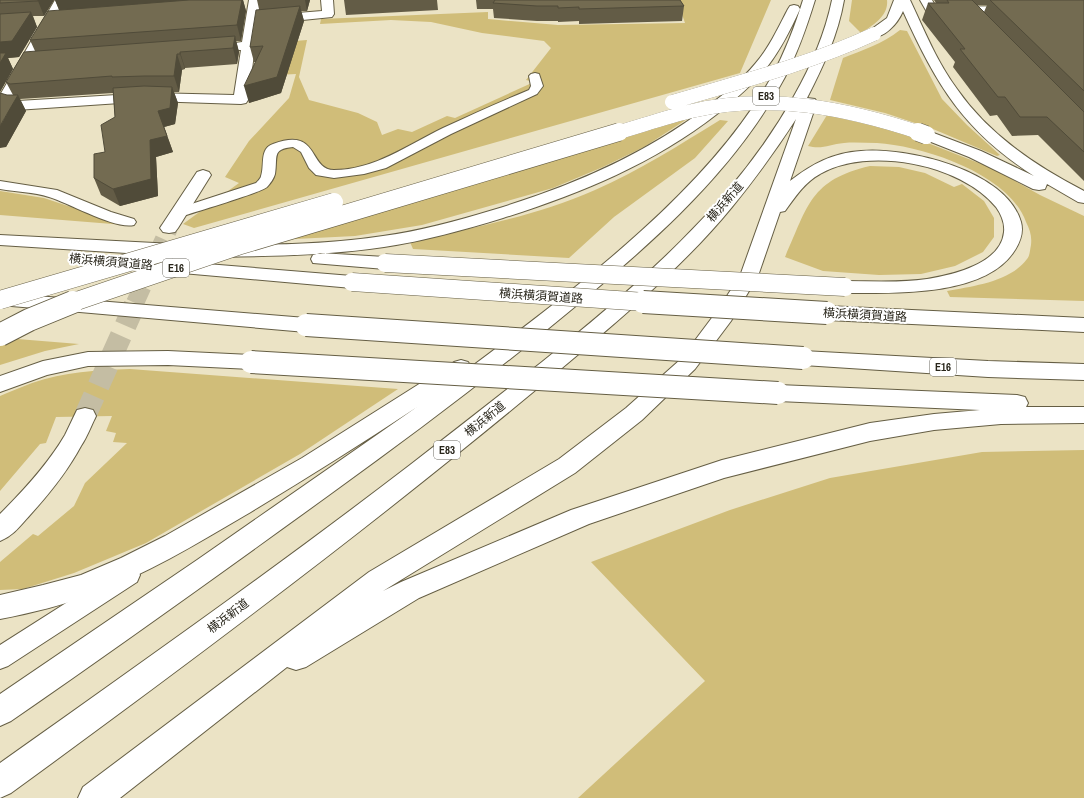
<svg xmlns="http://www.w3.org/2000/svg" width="1084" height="798" font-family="'Archivo Narrow','Noto Sans JP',sans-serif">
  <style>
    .green { fill: #d0bd79 }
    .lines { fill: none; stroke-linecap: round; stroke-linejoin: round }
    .street-tunnel-far1 { stroke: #c4bda3; stroke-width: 18; stroke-dasharray: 18 8; stroke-linecap: butt }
    .street-tunnel { stroke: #c4bda3; stroke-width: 22; stroke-dasharray: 22 11; stroke-linecap: butt }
    .lane-casing { stroke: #655e44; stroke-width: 2 }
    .street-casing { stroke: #655e44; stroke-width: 2 }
    .highway-casing { stroke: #655e44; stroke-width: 2 }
    .lane { fill: #fff; fill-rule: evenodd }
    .street { fill: #fff; fill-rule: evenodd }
    .highway { fill: #fff; fill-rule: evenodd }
    .highway-bridge-far2-casing { stroke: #655e44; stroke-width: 14; stroke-linecap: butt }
    .highway-bridge-far1-casing { stroke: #655e44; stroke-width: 19; stroke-linecap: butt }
    .highway-bridge-casing { stroke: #655e44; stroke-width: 24; stroke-linecap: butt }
    .highway-bridge-far2 { stroke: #fff; stroke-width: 14 }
    .highway-bridge-far1 { stroke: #fff; stroke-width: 18 }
    .highway-bridge { stroke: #fff; stroke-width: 22 }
    .wall { fill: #635c46; fill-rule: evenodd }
    .shaded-wall { fill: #504b39 }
    .building { fill: #736b51; stroke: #504b39 }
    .labels { text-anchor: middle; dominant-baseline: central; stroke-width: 4; stroke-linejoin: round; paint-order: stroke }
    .shield { fill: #fff; stroke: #68665f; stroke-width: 1 }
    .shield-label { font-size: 11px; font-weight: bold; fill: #28251a }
    .street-label { font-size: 12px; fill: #28251a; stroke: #fff }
  </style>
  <rect width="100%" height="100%" fill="#ebe3c5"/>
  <path class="green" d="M677,0h94l-31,73 -546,155 -11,-4 56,-41 -14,-6 24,-36 40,-43 7,-24 -38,2 -1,-32 50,-4 -8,37 10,23 49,13 19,9 5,13 16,-6 14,3 35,-16 8,2 79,-36 -8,-2 25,-32 -7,-7 -62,-8 -51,-11 -40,-2 -71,4 1,-5 167,-7v7l70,6 127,-2z
    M852,0h35c2,16 -15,26 -26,33l-12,-12z
    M900,30l7,1 35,68 25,26 33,30 -3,1 -64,-27 -48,-16 -55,-13 13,-42c20,-8 39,-14 57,-28z
    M695,114l-51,33 -41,20 -50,21 -131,37 -67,11 -80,4z
    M827,115l57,13 31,10 79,31 46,26 44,21v85l-134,-4 -3,-6c26,-5 63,-9 80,-32 3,-3 3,-10 4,-14 1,-9 -1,-15 -5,-23 -17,-48 -102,-76 -149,-79 -11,0 -23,-1 -33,0 -14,1 -22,7 -36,3z
    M720,120l8,1 -33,37 -81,59 -45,41 -156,-9 -3,-7c62,-14 126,-26 185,-52 44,-19 84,-45 125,-70z
    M870,166l29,1 26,6 29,14 8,-3 22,17 10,17v19l-11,15 -28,14 -34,8 -42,1 -56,-4 -38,-14c23,-51 25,-77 85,-91z
    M0,191l44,7 81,27 -125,-10z
    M5,338l74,6 -34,7 -45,14v-24z
    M130,369l268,20 -98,65 -154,89 -72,30 -51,16 -23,1v-28l33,-28 5,2 36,-30 11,-23 42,-40 -14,-1 3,-9 -10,-2 6,-15 -56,1 -10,26 -6,1 -40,47v-95c10,-4 21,-9 32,-13 32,-11 65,-13 98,-14z
    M1084,450v348h-506l127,-117 -114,-119 139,-52 100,-32 152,-26z"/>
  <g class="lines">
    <path class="street-tunnel-far1" d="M135,303l34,-75"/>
    <path class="street-tunnel" d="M85,416l51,-114"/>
    <g class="lane-casing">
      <path id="lane" d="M535,73l4,1 4,12 -6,8 -86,40 -65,34 -22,6 -30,4 -18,-3 -7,-7 -8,-16 -8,-5c-22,2 -15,10 -18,27 -1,4 -5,10 -8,13 -4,5 -72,25 -84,29l-5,1 -5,-1 -2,-3 2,-3 83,-27c2,-2 5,-5 5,-7 4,-11 -2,-27 12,-32 47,-18 35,26 61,26 40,0 74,-25 109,-42 28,-13 57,-26 86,-38l2,-4 -2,-10 2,-2z
        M0,181l57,9 54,22 23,7 2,3 -2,3c-18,5 -65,-22 -85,-28 -15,-5 -33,-5 -49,-8z
        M129,566l8,2 3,7 -3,7 -129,84 -8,3v-24l121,-77z"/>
    </g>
    <g class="street-casing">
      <path id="street" d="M55,0h12l-55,99 6,2 132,-8 84,2 7,-45h-12l-2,-3 2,-3 13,-2 7,-42h12l-13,100 -2,3 -5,1 -91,-3 -134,9 -16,-5v-10z
        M321,0h12l1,14 -2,3 -59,6 -4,-1 -2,-3 2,-3 4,-1 49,-4z
        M920,0h12l4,7 78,-1 4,1 2,3 -2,3 -4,1 -82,1 -4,-1z
        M203,170l6,2 2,3 -33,53 -3,4 -6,1 -6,-1 -3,-4 37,-56z
        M85,408l8,2 3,6c-5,10 -9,21 -15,30 -14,26 -32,48 -51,69 -9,10 -17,21 -30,26v-27c24,-24 48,-50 65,-79 4,-8 8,-17 12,-25z"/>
    </g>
    <g class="highway-casing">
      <path id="highway" d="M803,0h12c-8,26 -17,52 -30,77 -54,102 -148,179 -236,251 -72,58 -145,113 -220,167 -105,76 -211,152 -318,226l-11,5v-32l197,-134 220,-153c-57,38 -115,74 -173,109 -49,29 -98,58 -151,78 -30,11 -61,19 -93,25v-24l43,-10 38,-10 40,-17 44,-22 137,-78 152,-96 7,-2 7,2 3,5c104,-78 238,-177 301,-291 13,-24 23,-50 31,-76z
        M832,0h12c-6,35 -21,67 -37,98l8,1 2,3 -27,79c22,-17 42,-28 71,-30 46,-4 145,19 160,71 3,11 -1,21 -8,31 -31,44 -120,40 -168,40l-7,-2 -3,-4 3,-4 7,-2c27,0 55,2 82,-2 25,-4 74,-15 77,-47 1,-9 -3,-18 -8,-25 -35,-43 -128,-61 -176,-33 -15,8 -25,23 -35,37l-5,1 -22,64 -27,45 -36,48 -53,51 -67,53 -192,118 18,-9 170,-72 151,-50 148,-37 64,-9 46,-4 -202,-9 -8,-2 -3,-6 3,-6 8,-2 239,10 8,2 3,6 -2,4h58v16l-83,1 -67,6 -64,11 -146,37 -135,46 -170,74 -113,69 -10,3 -9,-3 -167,131h-42l5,-11 286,-215 190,-113 67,-51 55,-49 36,-48 23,-35 56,-157c-20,31 -41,60 -64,88 -41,50 -90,93 -139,135 -45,38 -91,76 -137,113 -145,117 -294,228 -445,338l-11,5v-35c138,-98 276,-195 410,-298 44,-34 88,-69 132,-103 95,-76 192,-158 252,-266 17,-30 31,-62 38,-96z
        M894,0h16c14,30 27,62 47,89 32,46 79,77 127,102v12l-6,-1 -31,-18 -2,5 -6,1 -6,-1 -64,-32 -48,-19 -3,-3 3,-3 5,-2 5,2 50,19 53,25c-71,-46 -97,-90 -131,-165 -5,12 -19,29 -34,26l-1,-3 1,-3 18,-13z
        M794,5l4,1 2,3c-10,22 -21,44 -37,63 -14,16 -30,29 -46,42 -64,50 -138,80 -214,104 -39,12 -79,23 -119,29 -53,8 -108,9 -162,10l-6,-2 -3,-4 3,-4 6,-2c54,0 108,-1 161,-9 37,-5 74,-15 110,-26 76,-23 150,-54 214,-103 17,-13 34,-26 48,-43 14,-16 23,-36 33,-55l2,-3z
        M0,235l174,9 6,2 3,4 -3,4 -6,2 -174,-11z
        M320,253l65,4 7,2 2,4 -2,4 -7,2 -72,-6 -2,-4 2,-4z
        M121,257l231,19 7,2 3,4 -3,4 -7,2 -238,-21 -2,-4 2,-4z
        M0,293l306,25 7,2 3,5 -3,5 -7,2 -306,-27z
        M827,306l257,12v14l-257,-12 -7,-2 -3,-5 3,-5z
        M168,351l83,4 7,2 4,5 -4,5 -7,2 -83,-4 -80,1 -41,9 -47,17v-16l43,-15 45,-9z
        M803,351l185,10 96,3v16l-96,-3 -185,-12 -7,-2 -3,-5 3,-5z"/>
    </g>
    <use href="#lane" class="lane"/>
    <use href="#street" class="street"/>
    <use href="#highway" class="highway"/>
    <g class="highway-bridge-far2-casing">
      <path id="highway-bridge-far2" d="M672,102c68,-20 137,-38 202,-68
        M616,133c25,-7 50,-16 76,-22 78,-18 154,-3 229,22"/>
    </g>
    <g class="highway-bridge-far1-casing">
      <path id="highway-bridge-far1" d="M918,132l8,3
        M385,263l460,24
        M352,282l308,21
        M0,300l334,-98
        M71,303l167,-57 381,-114"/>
    </g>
    <g class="highway-bridge-casing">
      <path id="highway-bridge" d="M643,302l184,11
        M306,325l497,33
        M0,335l29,-15 44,-18
        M251,362l527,31"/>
    </g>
    <use href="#highway-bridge-far2" class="highway-bridge-far2"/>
    <use href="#highway-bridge-far1" class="highway-bridge-far1"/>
    <use href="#highway-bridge" class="highway-bridge"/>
  </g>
  <path class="wall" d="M0,0h54l-10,16h-11l4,11 -18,30 -11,1 5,11 -13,23z
    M55,0h188l3,11 -5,30h-5l3,11 -2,12 -52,4v1l-3,1 -3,22h-5l4,11 -3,21 -11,3 9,25 -17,5 2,39 -38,10 -19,-11 -7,-17 11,-26 10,-35 -2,-24 -93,6 6,12 -20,36 1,-52h6l-7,-13 29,-31 -5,-11 29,-30z
    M257,0h53l-3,11h-6l3,10 -23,72 -32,10 7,-41h-2l-4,-15 9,-38z
    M344,0h93l1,10 -92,5z
    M476,0h204l4,6 -2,15 -103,3v-3l-21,1v-1h-21l-43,-3 -1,-9h-16z
    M934,0h150v181l-46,-46 -26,1 -15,-21 -7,1 -37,-49 2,-5 -33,-42 6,-17h8zM977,5h10l-3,7z"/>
  <path class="shaded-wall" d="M38,0h16l-10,16 -6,-15z
    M55,0h188l3,11 -5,30 -4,-16 -176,-11z
    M305,0h5l-3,11z
    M300,6l4,15 -23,72 -32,10 -5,-17z
    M31,12l6,15 -18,30 -11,1 5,11 -13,23v-50z
    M235,36l4,16 -2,12 -4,-16z
    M180,52l5,16v1l-5,-15z
    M177,54l5,16 -3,22 -5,-16z
    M172,87l6,16 -3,21 -11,3 9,25 -17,5 2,39 -38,10 -7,-17 37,-49 8,-29z
    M18,95l8,16 -20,36 -6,1v-22z"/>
  <path class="building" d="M0,0h38v1l-38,2z
    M189,0h53l-5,25 -207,15 18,-29z
    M495,0h185l4,6 -105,3v-2l-21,1v-2h-21l-44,-3z
    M947,0h25l112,112v40l-37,-35h-27l-15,-20h-7l-38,-48h5l-37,-46h21z
    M990,0h94v91z
    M300,6l-23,71 -33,9 19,-40 -13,1 6,-37z
    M31,12l-19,29 -12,1v-28z
    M235,36l-2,12 -53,4v2h-3l-3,22h-30l-32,1v-1l-102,8 -4,-2 18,-30z
    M0,53h6l-6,10z
    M144,86l28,1 -2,21 -12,3 9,25 -17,4 1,39 -38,10 -19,-11v-24l11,-2 -4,-27 14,-8 -2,-29z
    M0,93l7,2h11l-18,31z"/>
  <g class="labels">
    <g class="shield">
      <rect x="753" y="87" width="26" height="18" rx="3"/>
      <rect x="163" y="259" width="26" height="18" rx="3"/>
      <rect x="930" y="358" width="26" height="18" rx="3"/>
      <rect x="434" y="441" width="26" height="18" rx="3"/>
    </g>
    <g class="shield-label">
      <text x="766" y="96">E83</text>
      <text x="176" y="268">E16</text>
      <text x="943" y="367">E16</text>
      <text x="447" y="450">E83</text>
    </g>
    <g class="street-label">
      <text transform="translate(725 202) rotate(-49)">横浜新道</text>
      <text transform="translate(111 262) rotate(5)">横浜横須賀道路</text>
      <text transform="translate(541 296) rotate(4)">横浜横須賀道路</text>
      <text transform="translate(865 315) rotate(3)">横浜横須賀道路</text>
      <text transform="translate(485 419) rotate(-39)">横浜新道</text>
      <text transform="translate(228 616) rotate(-37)">横浜新道</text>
    </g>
  </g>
</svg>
